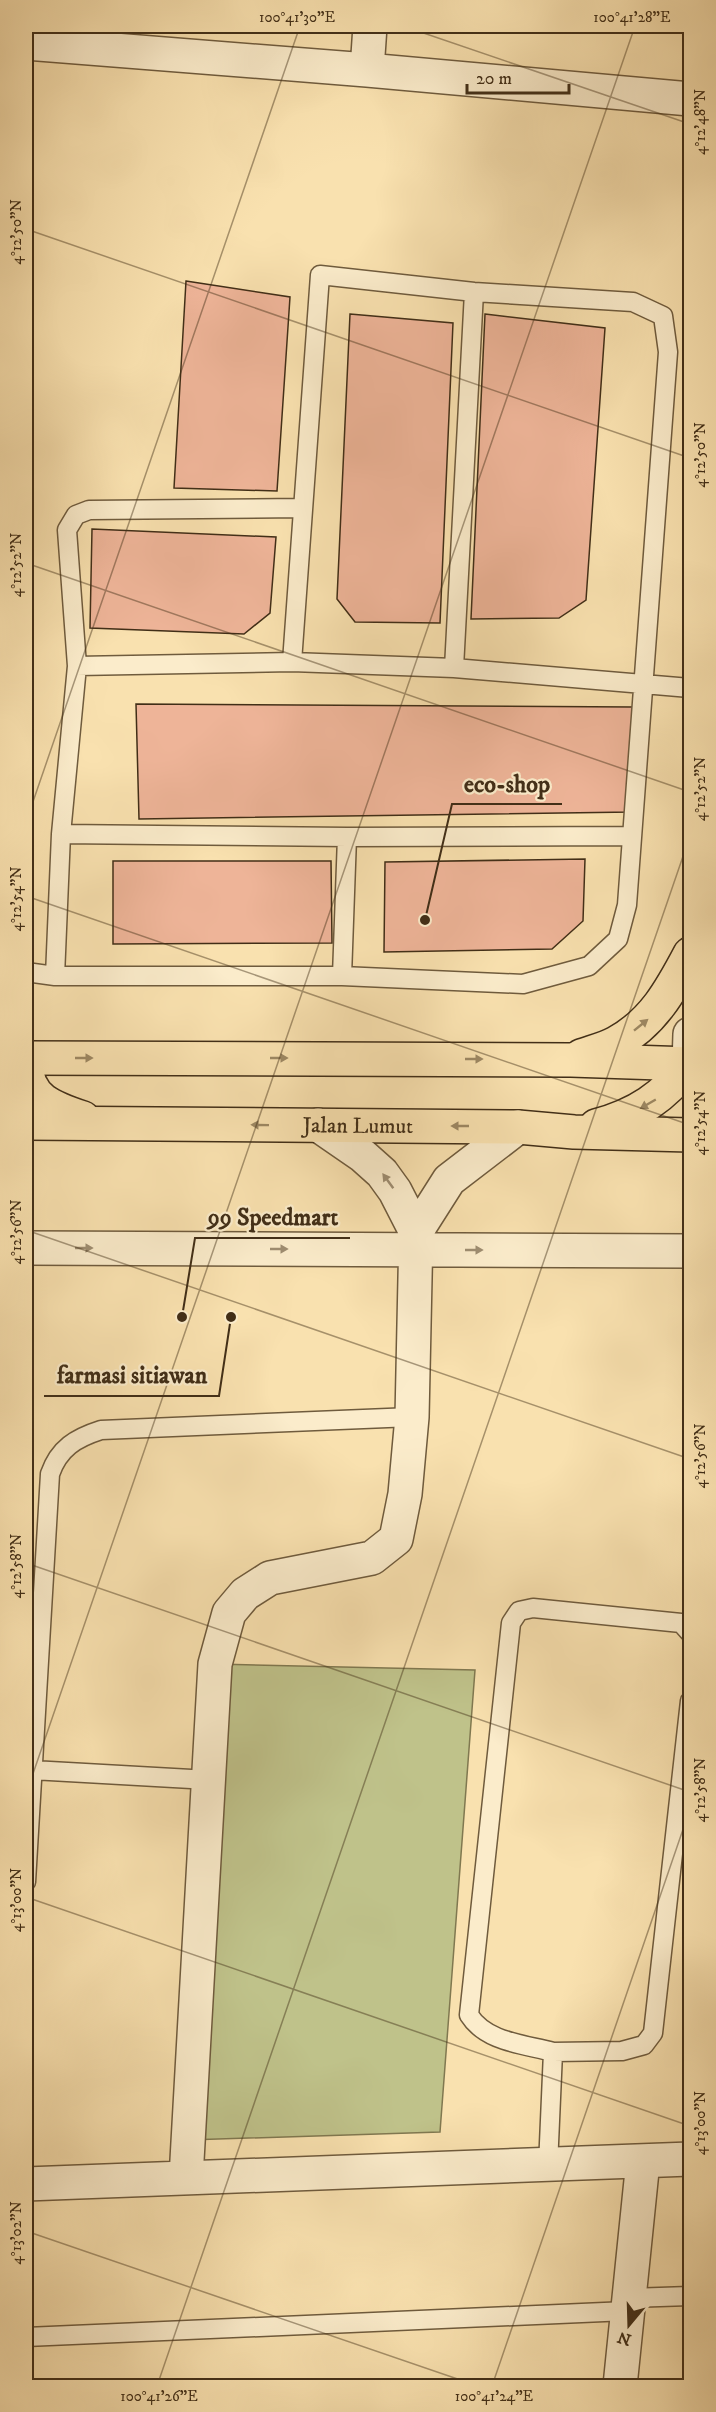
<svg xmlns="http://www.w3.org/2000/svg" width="716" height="2412" font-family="'IM FELL DW Pica',serif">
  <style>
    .park { fill: #bfc28a; stroke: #807850; stroke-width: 1.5 }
    .building { fill: #eeb498; stroke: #412e17; stroke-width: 1.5 }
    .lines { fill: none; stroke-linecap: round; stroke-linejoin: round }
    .service-casing { stroke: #6f5b3d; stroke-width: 21 }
    .minor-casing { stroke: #6f5b3d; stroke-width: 36 }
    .tertiary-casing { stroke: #6f5b3d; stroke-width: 36 }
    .primary-casing { stroke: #412e17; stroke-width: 36 }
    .service { stroke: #fbeccb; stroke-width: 18 }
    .minor { stroke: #fbeccb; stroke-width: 33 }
    .tertiary { stroke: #fbeccb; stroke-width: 33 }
    .primary { stroke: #f9e1af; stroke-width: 33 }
    .oneway { fill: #9d8863 }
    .oneway2 { fill: #9e8d71 }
    .ticks { fill: none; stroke: #412e17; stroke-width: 1.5; stroke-opacity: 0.45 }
    .labels { text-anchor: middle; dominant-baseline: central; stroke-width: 4.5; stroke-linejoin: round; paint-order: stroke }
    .street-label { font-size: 22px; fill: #412e17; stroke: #fbeccb }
    .leader { fill: none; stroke: #412e17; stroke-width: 2 }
    .callout-dot { fill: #412e17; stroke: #fbeccb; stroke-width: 2 }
    .callout-label { font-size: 24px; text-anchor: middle; font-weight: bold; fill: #412e17; stroke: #fbeccb; stroke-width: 4.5; stroke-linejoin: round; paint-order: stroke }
    .neatline { fill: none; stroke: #412e17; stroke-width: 2 }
    .ticks-label { font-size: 15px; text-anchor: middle; fill: #412e17 }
  </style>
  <rect width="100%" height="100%" fill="#f9e1af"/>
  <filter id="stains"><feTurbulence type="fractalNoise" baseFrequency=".00333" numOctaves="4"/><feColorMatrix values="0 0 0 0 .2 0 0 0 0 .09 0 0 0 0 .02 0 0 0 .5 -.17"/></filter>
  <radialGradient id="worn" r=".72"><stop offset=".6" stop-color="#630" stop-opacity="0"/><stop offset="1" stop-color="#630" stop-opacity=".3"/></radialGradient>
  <path class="park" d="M215,1664l260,6 -35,462 -252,8z"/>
  <path class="building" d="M186,281l104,16 -13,194 -103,-3z
    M350,314l103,9 -13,300 -85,-1 -18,-23z
    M485,314l120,14 -19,272 -27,18 -88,1z
    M92,529l184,8 -6,76 -26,21 -154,-6z
    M136,704l497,3 -1,105 -493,7z
    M585,859l-2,62 -31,28 -168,3 1,-90z
    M113,861h218l1,82 -219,1z"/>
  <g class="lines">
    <g class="service-casing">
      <path id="service" d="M77,666l-10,-136 9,-15 13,-5 213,-2
        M454,668l20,-376
        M61,834l286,3 284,-1
        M26,972l29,4h287l181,8 66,-18 29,-27 9,-34 41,-553 -5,-36 -30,-14 -159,-10 -154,-17 -28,387
        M55,976l6,-142 16,-168 215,-4 162,6 236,20
        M342,976l5,-139
        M32,1770l177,10
        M26,1882l24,-408c9,-26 26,-36 51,-44l311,-13
        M553,2052c-30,-8 -67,-10 -84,-37l42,-392 8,-12 14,-3 148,15 9,10
        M548,2166l5,-114 69,-1 22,-6 9,-12 37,-332
        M629,2298l61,-2
        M26,2337l601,-26"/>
    </g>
    <g class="minor-casing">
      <path id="minor" d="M26,43l341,27 323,29
        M367,70l3,-44
        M416,1232l33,-52 69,-53
        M26,1248l664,3
        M186,2178l29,-514 14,-51 16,-19 25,-16 102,-20 24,-19 9,-45 7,-77 4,-185 -21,-41 -13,-18 -19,-17 -45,-31
        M26,2184l664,-25
        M620,2386l23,-225"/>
    </g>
    <g class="tertiary-casing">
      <path id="tertiary" d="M689,1064l1,-30"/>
    </g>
    <g class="primary-casing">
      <g id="primary">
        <path d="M581,1056c11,-4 24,-7 35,-13 37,-20 55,-53 74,-89"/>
        <path d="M26,1058l545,2 119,4"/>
        <path d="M26,1063c0,36 27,45 57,55"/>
        <path id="s1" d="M26,1123l492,4 56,5 116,3"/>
        <path d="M596,1126c41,-11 68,-29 93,-62"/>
      </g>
    </g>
    <use href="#service" class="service"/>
    <use href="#minor" class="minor"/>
    <use href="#tertiary" class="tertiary"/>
    <use href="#primary" class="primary"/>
  </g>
  <defs><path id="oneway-solid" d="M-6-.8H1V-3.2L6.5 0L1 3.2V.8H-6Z" transform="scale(1.5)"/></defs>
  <g class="oneway">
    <use href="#oneway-solid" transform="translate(641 1025) rotate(-39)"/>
    <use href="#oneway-solid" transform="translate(84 1058)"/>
    <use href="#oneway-solid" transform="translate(279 1058)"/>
    <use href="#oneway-solid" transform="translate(474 1059)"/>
    <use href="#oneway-solid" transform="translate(648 1104) rotate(150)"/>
    <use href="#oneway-solid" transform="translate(260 1125) rotate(-179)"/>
    <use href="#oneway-solid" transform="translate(460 1126) rotate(-180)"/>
  </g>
  <g class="oneway2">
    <use href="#oneway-solid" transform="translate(388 1181) rotate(-126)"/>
    <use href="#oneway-solid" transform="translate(84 1248)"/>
    <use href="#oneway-solid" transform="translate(279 1249)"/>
    <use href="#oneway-solid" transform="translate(474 1250)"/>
  </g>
  <path class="ticks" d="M403,26l287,98M26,229l664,229M26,563l664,229M26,822l274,-796M26,896l664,229M26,1230l664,229M26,1563l664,229M26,1794l609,-1768M26,1897l664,229M26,2231l452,155M157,2386l533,-1550M492,2386l198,-577"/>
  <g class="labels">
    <g class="street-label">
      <text stroke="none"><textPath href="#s1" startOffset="332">Jalan Lumut</textPath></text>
    </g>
  </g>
  <path class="leader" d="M425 920L452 804H562M182 1317L195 1238H350M231 1317L219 1396H44"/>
  <g class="callout-dot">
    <circle cx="425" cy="920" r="6"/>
    <circle cx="182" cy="1317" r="6"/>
    <circle cx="231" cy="1317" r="6"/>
  </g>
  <g class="callout-label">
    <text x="507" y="792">eco-shop</text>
    <text x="273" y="1225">99 Speedmart</text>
    <text x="132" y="1383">farmasi sitiawan</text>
  </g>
  <rect width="716" height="2412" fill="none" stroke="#f9e1af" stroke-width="66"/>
  <g transform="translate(629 2325) rotate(199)" stroke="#fbeccb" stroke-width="4.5" paint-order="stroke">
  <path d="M0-4.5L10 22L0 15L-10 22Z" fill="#412e17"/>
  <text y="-9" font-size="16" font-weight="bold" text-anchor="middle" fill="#412e17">N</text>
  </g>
  <path d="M467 84v9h102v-9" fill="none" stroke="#412e17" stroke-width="3"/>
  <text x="476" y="84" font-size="18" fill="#412e17" stroke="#fbeccb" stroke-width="4.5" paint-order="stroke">20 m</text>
  <rect x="33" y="33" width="650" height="2346" class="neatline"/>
  <g class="ticks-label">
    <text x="297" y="22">100°41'30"E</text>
    <text x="632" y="22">100°41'28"E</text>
    <text transform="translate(700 122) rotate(-90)" y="5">4°12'48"N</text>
    <text transform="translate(16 232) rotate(-90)" y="5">4°12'50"N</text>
    <text transform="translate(700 455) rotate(-90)" y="5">4°12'50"N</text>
    <text transform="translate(16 565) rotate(-90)" y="5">4°12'52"N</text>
    <text transform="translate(700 789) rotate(-90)" y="5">4°12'52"N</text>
    <text transform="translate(16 899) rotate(-90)" y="5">4°12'54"N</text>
    <text transform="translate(700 1123) rotate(-90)" y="5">4°12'54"N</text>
    <text transform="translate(16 1232) rotate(-90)" y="5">4°12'56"N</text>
    <text transform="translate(700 1456) rotate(-90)" y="5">4°12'56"N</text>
    <text transform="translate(16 1566) rotate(-90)" y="5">4°12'58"N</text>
    <text transform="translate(700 1790) rotate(-90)" y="5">4°12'58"N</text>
    <text transform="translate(16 1900) rotate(-90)" y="5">4°13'00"N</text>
    <text transform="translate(700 2123) rotate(-90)" y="5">4°13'00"N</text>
    <text transform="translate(16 2233) rotate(-90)" y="5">4°13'02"N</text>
    <text x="159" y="2401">100°41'26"E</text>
    <text x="494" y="2401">100°41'24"E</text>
  </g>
  <rect width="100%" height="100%" filter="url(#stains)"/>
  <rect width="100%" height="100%" fill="url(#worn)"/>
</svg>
